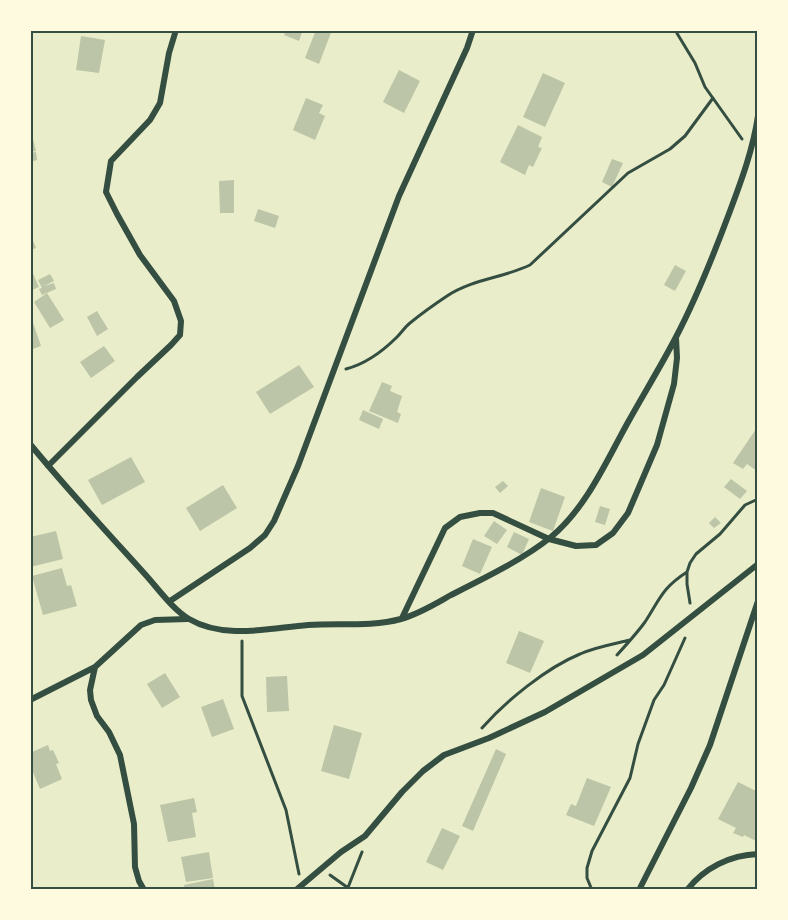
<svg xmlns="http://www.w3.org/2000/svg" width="788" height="920" font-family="'DejaVu Sans',sans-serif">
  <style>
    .building { fill: #bcc5a7 }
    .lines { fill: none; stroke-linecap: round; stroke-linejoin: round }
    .path { stroke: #344e41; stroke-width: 3 }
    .minor { stroke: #344e41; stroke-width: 6 }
    .neatline { fill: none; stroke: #344e41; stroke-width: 2 }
  </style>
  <rect width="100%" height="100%" fill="#e9edc9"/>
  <path class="building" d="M286,30h17l-4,11 -15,-6z
    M316,30h16l-13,34 -14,-6z
    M81,36l24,4 -6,33 -23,-3z
    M399,70l21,11 -16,32 -21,-11z
    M543,73l22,10 -20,44 -22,-10z
    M306,98l17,7 -4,8 6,3 -10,24 -22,-10z
    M518,125l24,12 -4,10 4,1 -9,19 -4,-2 -4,10 -25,-13z
    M30,139h3l3,12 -6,1z
    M36,152l1,8 -7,2v-9z
    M612,159l11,4 -11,24 -10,-5z
    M234,180v33h-14l-1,-32z
    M258,209l21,7 -4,12 -21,-7z
    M30,233l6,15 -6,2z
    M675,265l11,6 -11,20 -11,-6z
    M30,267l9,20 -9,4z
    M50,274l4,7 -10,5 10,-3 2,6 -14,6 -3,-6 3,-1 -4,-8z
    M47,293l17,27 -14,8 -16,-26z
    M97,311l11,18 -11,7 -10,-19z
    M30,314l11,32 -11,4z
    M104,346l11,15 -24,17 -11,-16z
    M299,365l15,22 -44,27 -14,-22z
    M382,382l10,4 -2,5 12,5 -5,16 4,2 -3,9 -29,-12z
    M363,410l20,9 -4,10 -20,-9z
    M758,426v43l-1,2 -10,-7 -4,5 -10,-6z
    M131,457l14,25 -43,23 -14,-25z
    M731,479l16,12 -7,8 -16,-12z
    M503,481l5,5 -8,7 -5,-6z
    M223,485l14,23 -37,23 -14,-23z
    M541,488l24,9 -12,34 -24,-9z
    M600,506l10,3 -5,16 -10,-3z
    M715,517l6,6 -7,5 -5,-5z
    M494,521l13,9 -10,14 -13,-8z
    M56,531l7,28 -33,8v-30z
    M514,532l15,7 -7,16 -15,-8z
    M473,539l19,8 -12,27 -18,-8z
    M62,568l5,18 4,-1 6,21 -34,9 -11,-39z
    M519,631l25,10 -14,32 -24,-10z
    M165,673l15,24 -18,11 -15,-24z
    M287,676l2,35 -22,1 -1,-35z
    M223,699l11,30 -22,8 -11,-30z
    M334,725l28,8 -13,46 -28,-8z
    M48,745l2,6 3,-1 6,13 -3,1 6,15 -22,10 -10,-24v-12z
    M496,749l10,5 -33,77 -11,-5z
    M587,778l24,9 -17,39 -28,-11 5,-11 5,2z
    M738,782l20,10v50l-14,-7 -1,2 -10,-4 3,-5 -18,-9z
    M194,798l3,14 -5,1 4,24 -28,5 -8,-37z
    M442,828l18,8 -17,34 -17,-8z
    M209,852l4,26 -27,4 -5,-25z
    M213,879l2,11h-30l-1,-5z"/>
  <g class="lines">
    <path class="path" d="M675,30l20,33 10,24 37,52
      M346,369c19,-5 37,-18 51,-32 4,-4 8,-10 13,-14 11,-9 25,-19 37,-27 26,-17 56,-18 83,-31l98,-92 42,-24 15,-13 28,-38
      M690,603l-3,-19v-12l3,-9 6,-9 24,-20 25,-29 13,-6
      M242,641v55l44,114 13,64
      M617,655c10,-11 20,-22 28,-33 15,-23 17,-34 42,-50
      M482,728c24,-27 64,-60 98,-74 15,-7 34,-10 50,-14
      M330,875l21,15
      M347,890l15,-38
      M592,890l-5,-12v-10l5,-17 38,-73 8,-34 16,-44 10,-15 21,-47"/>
    <path class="minor" d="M30,444c36,44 75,86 113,128 14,15 29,37 46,47 36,21 81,9 119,6 31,-2 63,2 93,-6 18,-5 34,-15 50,-24 32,-16 73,-36 100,-58 35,-29 55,-75 76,-113 16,-29 34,-58 49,-87 21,-40 38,-83 54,-126 12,-32 23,-62 28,-95
      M48,466l89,-89 34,-32 9,-10 1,-14 -7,-20 -34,-46 -23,-41 -11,-22 5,-31 39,-41 10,-17 9,-50 7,-23
      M170,601l80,-53 15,-13 9,-14 24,-55 101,-270 68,-148 6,-18
      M402,618l43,-90 15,-11 20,-4h13l56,26 27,7 20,-1 17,-12 15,-20 29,-68 17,-61 3,-26 -1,-20
      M95,667l-5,23 1,10 6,16 12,16 11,23 14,69 1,43 4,14 5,9
      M30,700l65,-33 46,-42 14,-5 33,-1
      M296,890l45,-38 24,-16 37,-44 21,-21 21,-16 45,-17 56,-26 98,-57 115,-91
      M639,890l52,-102 19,-43 48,-144
      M687,890c17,-22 43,-35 71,-36"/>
  </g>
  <rect width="788" height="920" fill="none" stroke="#fefae0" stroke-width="63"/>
  <rect x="32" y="32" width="724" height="856" class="neatline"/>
</svg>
